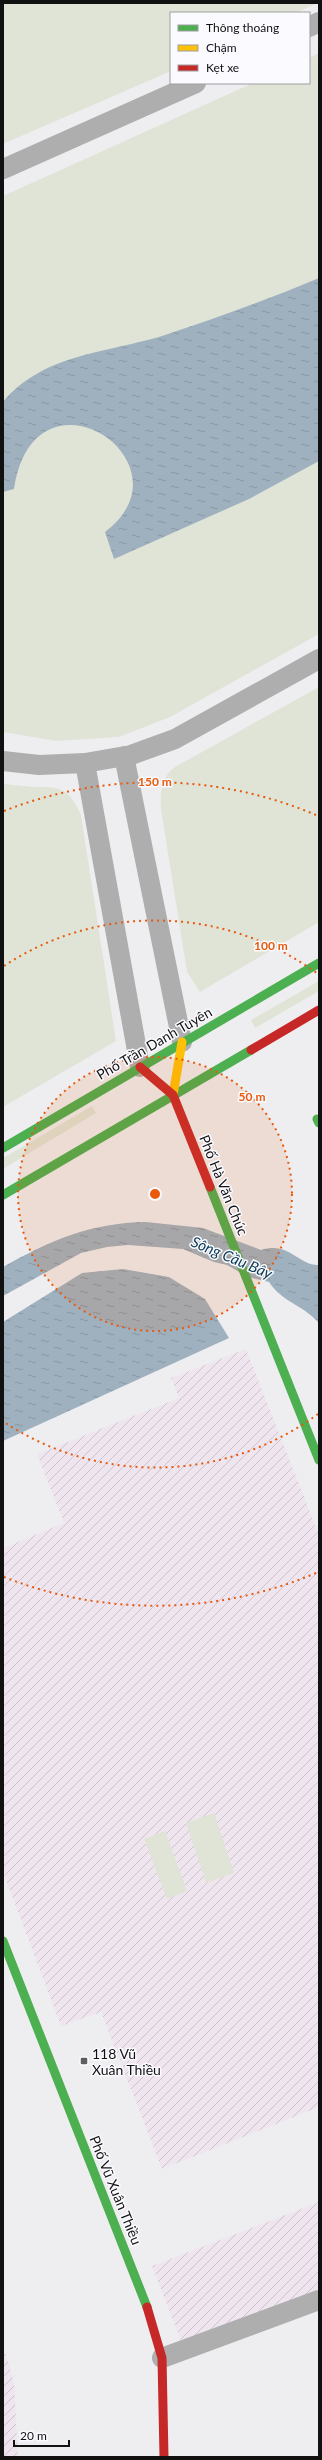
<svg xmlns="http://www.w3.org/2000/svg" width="322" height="2460" font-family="Lato,sans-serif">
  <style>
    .industrial { fill: url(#industrial-furrows) }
    .green { fill: #e0e4d7 }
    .water { fill: url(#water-ripples) }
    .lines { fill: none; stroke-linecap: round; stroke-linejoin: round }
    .street { stroke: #afaeaf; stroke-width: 20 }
    .fast { stroke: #4caf50; stroke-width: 9 }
    .slow { stroke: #ffc107; stroke-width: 9 }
    .jam { stroke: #c62828; stroke-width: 9 }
    .ring { fill: none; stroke: #e8590c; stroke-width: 2; stroke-dasharray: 2 4 }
    .poi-dot { fill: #5e5e60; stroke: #fafaff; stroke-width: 1.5 }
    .labels { text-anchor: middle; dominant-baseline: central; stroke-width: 3; stroke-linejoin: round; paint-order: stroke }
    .street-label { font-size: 14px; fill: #111112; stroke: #fafaff }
    .poi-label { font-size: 14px; fill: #111112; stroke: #fafaff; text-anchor: start }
    .water-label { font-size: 15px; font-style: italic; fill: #083955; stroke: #fafaff }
    .centre { fill: #e8590c; stroke: #fafaff; stroke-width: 2 }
    .ring-label { font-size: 12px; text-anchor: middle; font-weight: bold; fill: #e8590c; stroke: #fafaff; stroke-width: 3; stroke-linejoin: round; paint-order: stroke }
  </style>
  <defs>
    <pattern id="industrial-furrows" width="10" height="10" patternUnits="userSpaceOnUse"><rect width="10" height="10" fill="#efe5ef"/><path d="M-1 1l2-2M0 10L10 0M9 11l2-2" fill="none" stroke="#ccc3cc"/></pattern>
    <pattern id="water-ripples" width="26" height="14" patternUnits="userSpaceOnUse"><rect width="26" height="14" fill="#9fb1bf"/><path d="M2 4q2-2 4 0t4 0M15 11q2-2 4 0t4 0" fill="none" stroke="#8897a3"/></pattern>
  </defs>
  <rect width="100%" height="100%" fill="#eeeef1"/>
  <path class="industrial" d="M246,1349l73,186v572l-157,62 -61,-157 -40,14 -58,-154v-324l61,-25 -27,-69 142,-56 -8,-20z
    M319,2202v91l-138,48 -29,-75z
    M3,2346l11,36 4,75h-15z"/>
  <path class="green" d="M3,3h314l-21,10h-125v58l-168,73z
    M319,53v581l-149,83 -51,20 -63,4 -53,-9v-536l250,-113h56v-25z
    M319,687v235l-119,70 -13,-20 -26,-163c-1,-16 0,-32 14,-42z
    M3,784c10,1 21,2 31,3 28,0 35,1 47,28l35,226 -113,66z
    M319,981v10l-64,37 -4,-8z
    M92,1106l4,7 -93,56v-11z
    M214,1813l20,60 -28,10 -20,-60z
    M165,1831l22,60 -20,8 -23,-60z"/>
  <path class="water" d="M319,278v183l-70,38 -135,60 -9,-27c92,-70 -71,-177 -91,-43l-11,3v-90c41,-49 105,-49 162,-67 52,-17 104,-36 154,-57z
    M146,1222l57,6 58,22c29,-9 37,16 58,15v58c-17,-19 -36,-20 -50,-41l-21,-5 -21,-12 -13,-3 -31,-13 -55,-4 -21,2 -26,6 -78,43v-29c48,-27 87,-44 143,-45z
    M123,1269l46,8 36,22 24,39 -226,103v-119l79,-49z"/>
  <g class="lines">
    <path class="street" d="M309,27l10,-5
      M3,169l193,-86
      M124,756l58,286
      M3,761l36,4 46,-2 46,-8 44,-16 144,-80
      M85,763l55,304
      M162,2358l157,-58"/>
    <path class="fast" d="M317,1119l2,4
      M3,1148l316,-185
      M210,1187l109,273
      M3,1195l248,-145
      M3,1941l144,366"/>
    <path class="slow" d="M173,1095l9,-53"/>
    <path class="jam" d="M251,1050l68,-40
      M140,1067l33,28 37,92
      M147,2307l15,51 2,99"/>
  </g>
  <circle cx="155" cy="1194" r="137" fill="#e8590c" fill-opacity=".12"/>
  <g class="ring">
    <circle cx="155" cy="1194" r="137"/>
    <path d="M318 1414A274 274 0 0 1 4 1422M4 966A274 274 0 0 1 318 974"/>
    <path d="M316 1573A412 412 0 0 1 4 1577M4 811A412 412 0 0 1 316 815"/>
  </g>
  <rect class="poi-dot" x="80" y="2057" width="8" height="8" rx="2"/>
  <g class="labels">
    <g class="street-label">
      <text transform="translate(154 1043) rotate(-30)">Phố Trần Danh Tuyên</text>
      <text transform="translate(224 1185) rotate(68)">Phố Hà Văn Chúc</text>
      <text transform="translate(116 2190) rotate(68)">Phố Vũ Xuân Thiều</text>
    </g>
    <g class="poi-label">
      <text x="92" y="2053">118 Vũ<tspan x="92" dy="16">Xuân Thiều</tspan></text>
    </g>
    <g class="water-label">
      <text transform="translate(232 1257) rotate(23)">Sông Cầu Bây</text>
    </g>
  </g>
  <circle cx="155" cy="1194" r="6" class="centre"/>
  <g class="ring-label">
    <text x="155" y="786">150 m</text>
    <text x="271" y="950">100 m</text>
    <text x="252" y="1101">50 m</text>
  </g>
  <rect width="322" height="2460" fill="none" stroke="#111112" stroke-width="8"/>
  <rect x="170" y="12" width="140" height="72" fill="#fafaff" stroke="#9d9da0"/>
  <rect x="178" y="25" width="20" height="6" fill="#4caf50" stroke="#9d9da0"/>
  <text x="206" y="32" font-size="12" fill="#111112">Thông thoáng</text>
  <rect x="178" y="45" width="20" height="6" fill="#ffc107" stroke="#9d9da0"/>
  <text x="206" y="52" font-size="12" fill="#111112">Chậm</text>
  <rect x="178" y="65" width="20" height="6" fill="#c62828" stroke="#9d9da0"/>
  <text x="206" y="72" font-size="12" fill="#111112">Kẹt xe</text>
  <path d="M14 2440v6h55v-6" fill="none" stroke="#111112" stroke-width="2"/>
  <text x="20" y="2440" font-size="12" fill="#111112" stroke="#fafaff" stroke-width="3" paint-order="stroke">20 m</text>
</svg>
